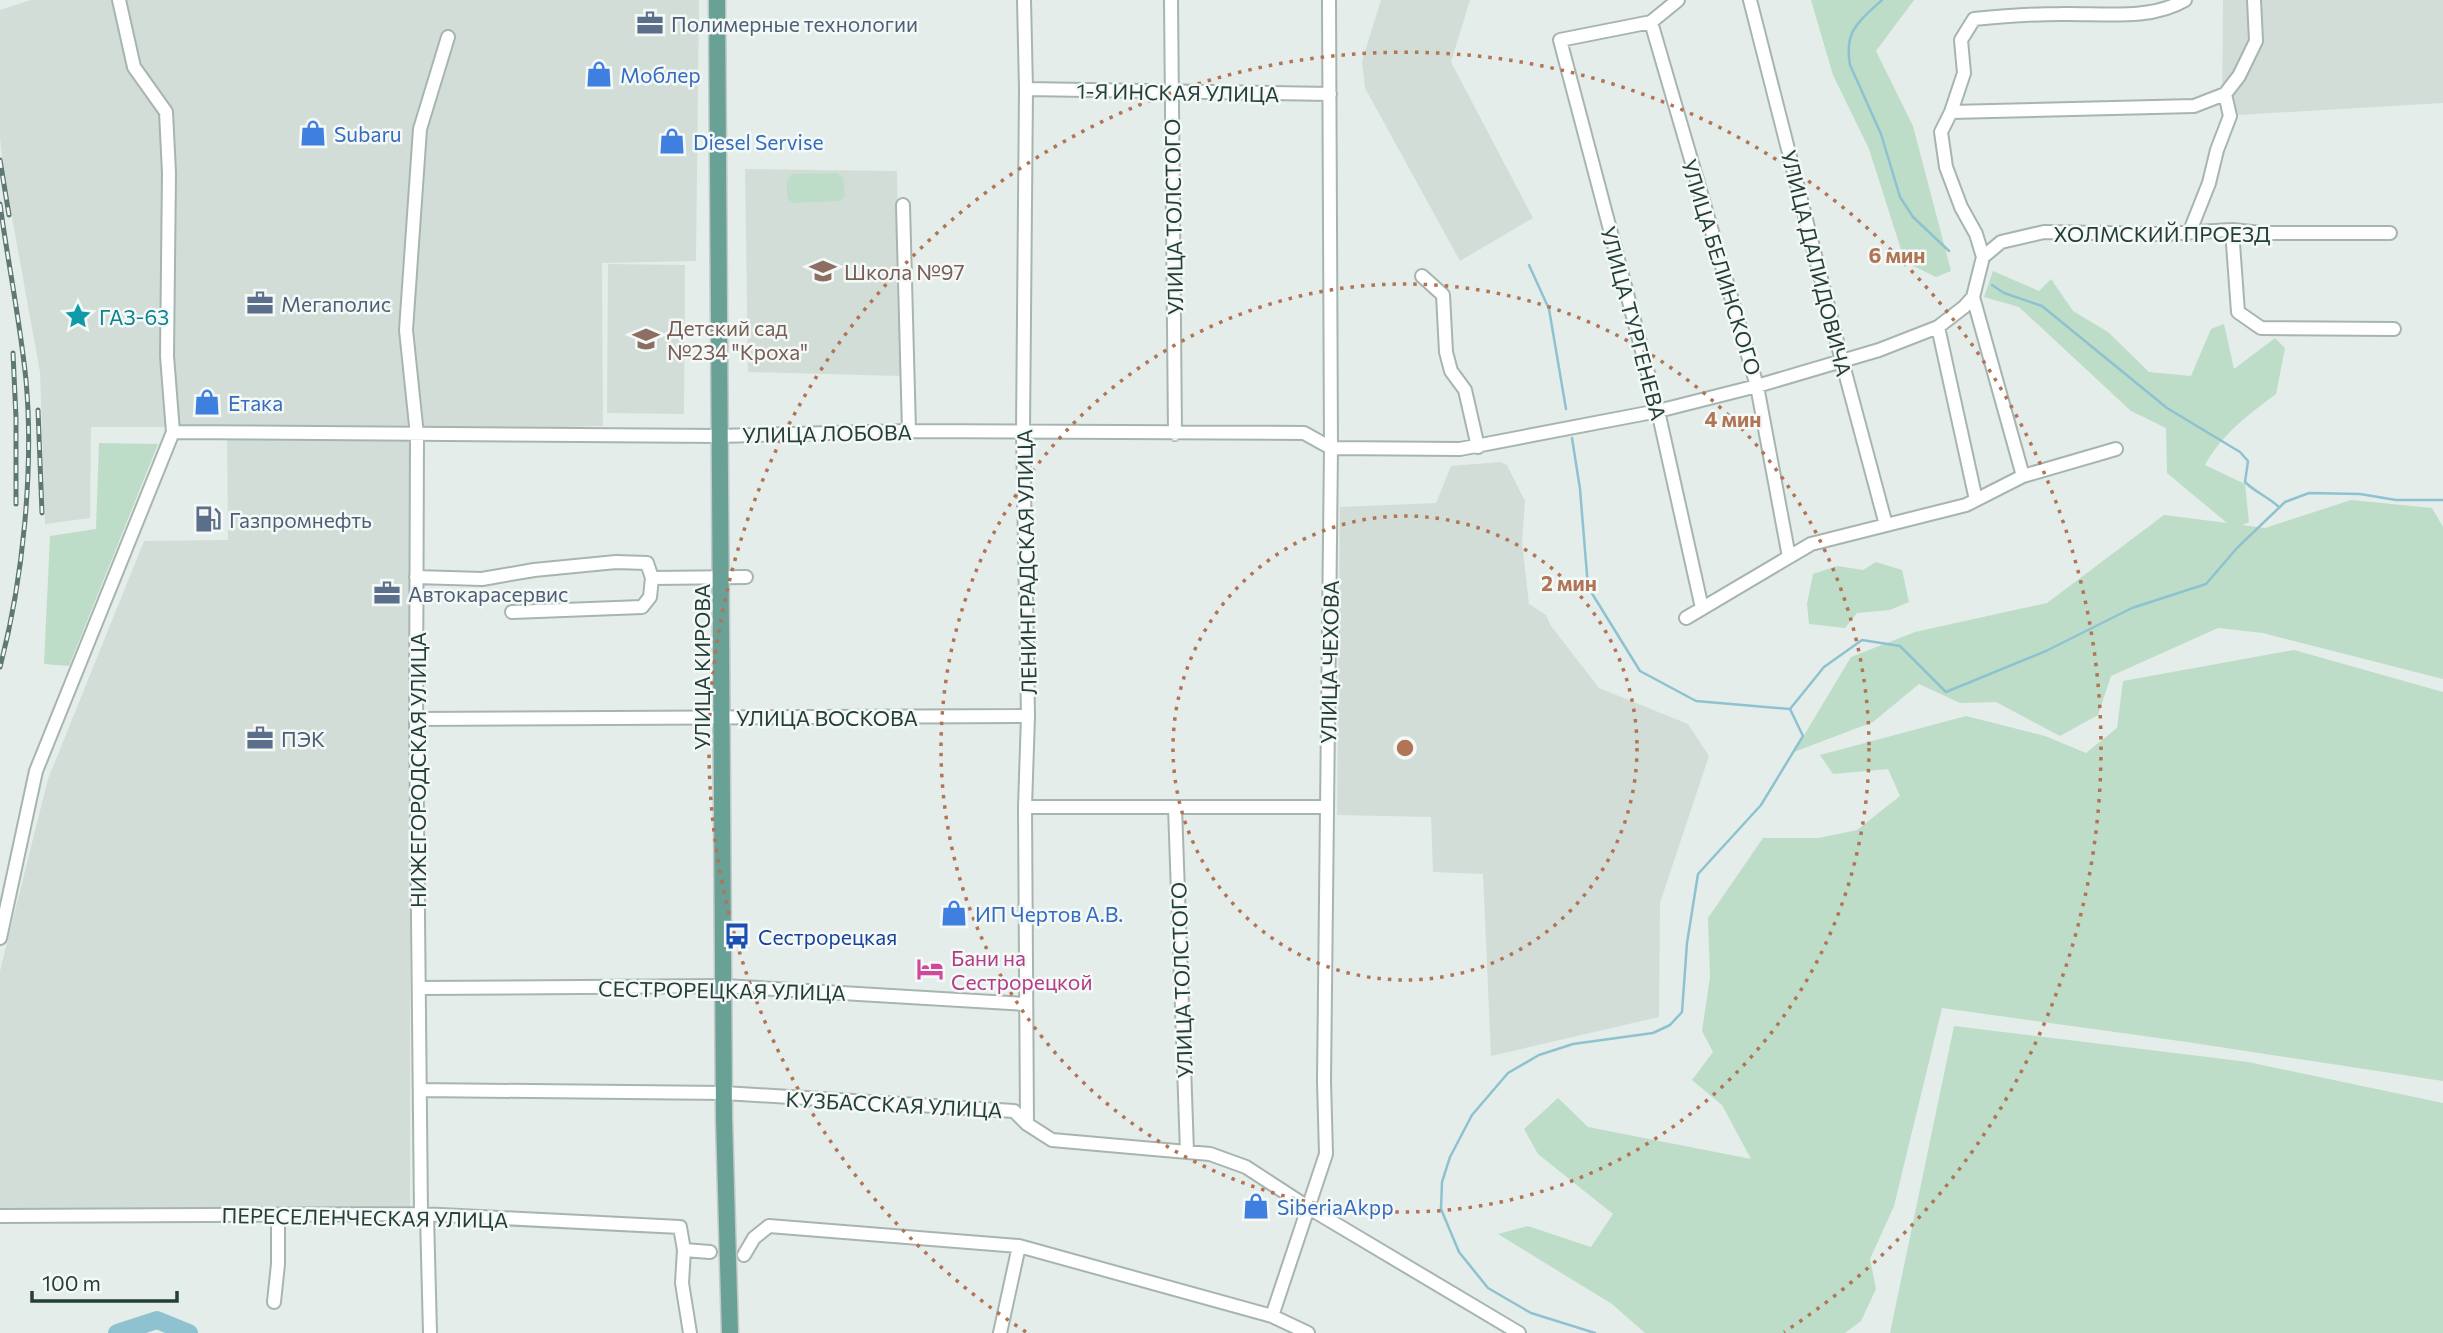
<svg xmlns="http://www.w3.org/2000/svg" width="2443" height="1333" font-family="Commissioner,sans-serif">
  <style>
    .built { fill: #d2ddd8 }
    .green { fill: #bdddc8 }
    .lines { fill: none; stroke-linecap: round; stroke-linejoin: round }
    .stream { stroke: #8ec2d0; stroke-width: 2.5 }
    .river { stroke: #8ec2d0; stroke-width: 18 }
    .minor-casing { stroke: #a7b5b0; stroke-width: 16 }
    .major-casing { stroke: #c2c9c7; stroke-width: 19 }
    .minor { stroke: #fff; stroke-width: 12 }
    .major { stroke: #6aa196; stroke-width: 16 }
    .rail-casing { stroke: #5e7974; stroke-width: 5 }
    .rail { stroke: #f4f9f7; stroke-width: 2.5; stroke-dasharray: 8; stroke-linecap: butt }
    .major-bridge-casing { stroke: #c2c9c7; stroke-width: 19; stroke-linecap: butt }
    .major-bridge { stroke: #6aa196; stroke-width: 16 }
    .ring { fill: none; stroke: #b17455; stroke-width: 3.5; stroke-dasharray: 3.5 7 }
    .labels { text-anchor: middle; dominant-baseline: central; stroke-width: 5; stroke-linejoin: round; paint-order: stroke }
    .service-label { font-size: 21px; fill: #4e5e75; stroke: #f4f9f7; text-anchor: start }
    .shop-label { font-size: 21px; fill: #366cbe; stroke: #f4f9f7; text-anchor: start }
    .street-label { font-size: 21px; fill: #243e38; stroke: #f4f9f7 }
    .education-label { font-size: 21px; fill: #785e54; stroke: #f4f9f7; text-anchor: start }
    .culture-label { font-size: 21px; fill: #0d838f; stroke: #f4f9f7; text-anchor: start }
    .transit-label { font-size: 21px; fill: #164399; stroke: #f4f9f7; text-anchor: start }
    .hotel-label { font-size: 21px; fill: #b23c85; stroke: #f4f9f7; text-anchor: start }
    .centre { fill: #b17455; stroke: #f4f9f7; stroke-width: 3.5 }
    .ring-label { font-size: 21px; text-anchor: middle; font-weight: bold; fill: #b17455; stroke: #f4f9f7; stroke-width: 5; stroke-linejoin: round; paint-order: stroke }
  </style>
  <rect width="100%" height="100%" fill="#e4ede9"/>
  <path class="built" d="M31,0h668l-3,261 -94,2 1,163 -193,5v775l-410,5v-240l48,-192 96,-238 84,-1 -1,-113h-136l-1,91 -45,6 -5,-152 -37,-204 -3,-30v-128z
    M1381,0h89l-19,62 82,156 -73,43 -95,-173 -3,-27z
    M2223,0h220v103l-221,13z
    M745,169l152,2 3,205 -152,-4z
    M608,264l77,1 -1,149 -77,-1z
    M1500,462l7,3 18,36 -3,42 7,61 17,11 5,11 48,62 89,36 21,32 -49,147 -1,114 -168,39 -8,-182 -50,-2 -2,-55 -94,-2 3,-308 96,-4 15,-37z"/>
  <path class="green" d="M1811,0h103l-38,51 37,75 38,145 -15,6 -31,-15 -36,-113 -36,-74z
    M837,173l6,5 2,18 -5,5 -47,2 -6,-5v-17l5,-7z
    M1993,271l46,20 12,-12 22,32 35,21 41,40 42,4 20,-47 13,-5 10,45 41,-31 10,10 -9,46c-27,20 -55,41 -71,71l40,19 4,38 -7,3 23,3 86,-28 81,8 11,19v152l-180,-46 -45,-5 -107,48 -13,39 -38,21 -64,-34 -36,1 -41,-19 -46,38 -79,30 57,-95 64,-25 132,-29 117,-88 63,8 -60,-50 -1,-45 -35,-17 -112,-104 -35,-10z
    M99,443l59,1 -89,222 -25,-2 6,-128 46,-7z
    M1876,562l26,8 7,32 -19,8 -33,3 -12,15 -36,-4 -2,-20 6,-30 24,-8 26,4z
    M2294,650l149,42v389l-256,-39 -245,-34 -48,198 -24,53 6,30 -15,32 -16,12h-200l-33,-29 -114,-70 30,-8 63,21 22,-33 -75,-60 -14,-25 34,-31 30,29 163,32 -29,-54 -30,-25 21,-28 -11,-21 8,-54 -2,-59 55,-80h56l38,-8 43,-34 -12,-27 -55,5 -13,-19 146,-39 79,20 41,17 31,-25 6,-47z
    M1954,1026l294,36 195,41v230h-553z"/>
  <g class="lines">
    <path class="stream" d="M1882,0c-24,22 -38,31 -32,65l31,69 19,63 13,20 36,34
      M1529,265l20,44 17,100
      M1992,285l12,8 38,13 125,102 73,44 8,9 -3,21c10,10 23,15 34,25
      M1572,438l8,51 8,98 52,84 56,30 94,8
      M1595,1333l-64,-20 -43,-25 -29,-36 -18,-43 1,-27 8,-25 22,-42 36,-42 31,-18 34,-11 80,-11 17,-8 12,-13 5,-69 11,-69 63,-69 42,-69 -13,-27 34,-42 38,-27 38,6 46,46 100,-41 86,-43 74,-24 31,-36 48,-46 24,-9 51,1 36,6h47"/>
    <path class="river" d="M117,1333l40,-13 32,13"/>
    <g class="minor-casing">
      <path id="minor" d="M1024,0l2,89 -3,342 5,285 -3,91 2,317
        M1171,0l4,434
        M1678,0l-27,22 -91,18 98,371 44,197
        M1750,0l92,361 44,164
        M1651,22l106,364 32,171
        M1026,89l304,5
        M1951,112l243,-6 31,-12
        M903,205l6,226
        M2232,230l6,82 23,16 133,1
        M2190,231l19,-48 8,-33 13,-34 -5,-22 14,-18 17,-35 -2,-41
        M1983,257l-7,-23 -15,-27 -15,-40 -5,-35 10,-20 13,-39 -3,-33 13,-21c29,-3 58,-5 87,-5 41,-1 88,7 124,-14
        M1422,276l21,19 3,57 5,19 14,19 13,57
        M1973,297l50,179
        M1938,327l38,173
        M173,432l546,4 190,-5 395,2 27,15 129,1 198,-38 99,-25 122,-36 59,-23 26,-20 9,-10 10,-40 18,-15 43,-10 119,2 69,-4 30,3h128
        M416,577l66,2 52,-9 82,-8 31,1 5,15 94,-1
        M512,612l130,-5 8,-10 2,-19
        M1686,618l125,-74 155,-39 57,-29 93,-27
        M416,719l612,-3
        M1025,807h302
        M1175,807l12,345
        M0,938l36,-167 137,-339 -6,-76 2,-183 -3,-61 -32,-45 -15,-67
        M419,988l305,-2 302,18
        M420,1090l304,3 290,18 13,13 25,16 158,14 36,13 63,41 210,125
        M421,1214l-5,-495 1,-284 -11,-105 14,-201 28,-92
        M427,1215l3,118
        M0,1216l421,-2 259,13 4,23 26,2
        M684,1250l-2,33 8,50
        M744,1255l10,-17 15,-12 250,20 253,70 36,17
        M274,1302l4,-38v-49
        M1272,1316l54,-162 -2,-73 7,-633 -2,-448
        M1000,1333l19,-87"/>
    </g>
    <g class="major-casing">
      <path id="major" d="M717,0l7,1118 2,72"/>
    </g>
    <use href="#minor" class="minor"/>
    <use href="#major" class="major"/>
    <g class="rail-casing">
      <path id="rail" d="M0,160l9,55
        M0,204c8,59 20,117 26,176 8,89 -3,200 -26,287
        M13,353l3,65v86
        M38,410l4,103"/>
    </g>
    <use href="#rail" class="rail"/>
    <g class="major-bridge-casing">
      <path id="major-bridge" d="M726,1190l4,143"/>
    </g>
    <use href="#major-bridge" class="major-bridge"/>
  </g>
  <g class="ring">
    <circle cx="1405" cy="748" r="232"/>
    <circle cx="1405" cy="748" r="464"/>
    <path d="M1026 1332A696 696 0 1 1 1784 1332"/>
  </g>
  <defs>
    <g id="office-bare" transform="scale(2.1)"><path d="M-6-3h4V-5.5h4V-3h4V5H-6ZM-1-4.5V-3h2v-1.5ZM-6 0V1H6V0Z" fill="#5c6f8a" stroke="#f4f9f7" stroke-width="2.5" paint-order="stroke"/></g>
    <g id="shop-bare" transform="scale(2.1)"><path d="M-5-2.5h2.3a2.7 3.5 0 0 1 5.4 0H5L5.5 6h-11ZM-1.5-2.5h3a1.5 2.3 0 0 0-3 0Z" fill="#3f7fe0" stroke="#f4f9f7" stroke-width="2.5" paint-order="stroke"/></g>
    <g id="school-bare" transform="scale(2.1)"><path d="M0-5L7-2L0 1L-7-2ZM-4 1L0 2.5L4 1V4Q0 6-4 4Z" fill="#8d6e63" stroke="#f4f9f7" stroke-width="2.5" paint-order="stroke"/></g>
    <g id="sight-bare" transform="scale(2.1)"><path d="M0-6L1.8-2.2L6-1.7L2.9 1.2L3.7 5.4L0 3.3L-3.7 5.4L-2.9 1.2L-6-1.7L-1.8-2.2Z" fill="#0f9aa8" stroke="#f4f9f7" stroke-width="2.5" paint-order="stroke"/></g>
    <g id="fuel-bare" transform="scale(2.1)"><path d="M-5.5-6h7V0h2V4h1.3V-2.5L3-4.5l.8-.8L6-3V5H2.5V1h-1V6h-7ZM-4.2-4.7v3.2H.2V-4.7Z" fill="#5c6f8a" stroke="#f4f9f7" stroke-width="2.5" paint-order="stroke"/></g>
    <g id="bus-bare" transform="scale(2.1)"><path d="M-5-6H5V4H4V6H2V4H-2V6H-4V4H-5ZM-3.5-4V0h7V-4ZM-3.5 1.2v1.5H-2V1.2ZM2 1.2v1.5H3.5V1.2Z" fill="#1a4fb4" stroke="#f4f9f7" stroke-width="2.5" paint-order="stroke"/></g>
    <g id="hotel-bare" transform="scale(2.1)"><path d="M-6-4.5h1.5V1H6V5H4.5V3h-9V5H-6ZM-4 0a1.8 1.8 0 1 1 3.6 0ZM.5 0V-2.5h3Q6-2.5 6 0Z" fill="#d1479c" stroke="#f4f9f7" stroke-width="2.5" paint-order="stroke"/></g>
  </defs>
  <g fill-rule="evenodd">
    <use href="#office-bare" x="650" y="23"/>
    <use href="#shop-bare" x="599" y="74"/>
    <use href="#shop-bare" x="313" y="133"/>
    <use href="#shop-bare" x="672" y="141"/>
    <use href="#school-bare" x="823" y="271"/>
    <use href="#office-bare" x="260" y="303"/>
    <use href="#sight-bare" x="78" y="316"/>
    <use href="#school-bare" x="646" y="339"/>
    <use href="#shop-bare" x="207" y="402"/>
    <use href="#fuel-bare" x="208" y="519"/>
    <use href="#office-bare" x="387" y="593"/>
    <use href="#office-bare" x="260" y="738"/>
    <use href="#shop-bare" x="954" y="913"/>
    <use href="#bus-bare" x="737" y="936"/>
    <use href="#hotel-bare" x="930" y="969"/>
    <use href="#shop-bare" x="1256" y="1206"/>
  </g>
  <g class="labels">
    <g class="service-label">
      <text x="671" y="23">Полимерные технологии</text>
      <text x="281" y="303">Мегаполис</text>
      <text x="229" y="519">Газпромнефть</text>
      <text x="408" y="593">Автокарасервис</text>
      <text x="281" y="738">ПЭК</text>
    </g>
    <g class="shop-label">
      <text x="620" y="74">Моблер</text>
      <text x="334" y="133">Subaru</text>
      <text x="693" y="141">Diesel Servise</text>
      <text x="228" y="402">Етака</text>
      <text x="975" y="913">ИП Чертов А.В.</text>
      <text x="1277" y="1206">SiberiaAkpp</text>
    </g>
    <g class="street-label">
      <text transform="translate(1178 92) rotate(1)">1-Я ИНСКАЯ УЛИЦА</text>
      <text transform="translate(1173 217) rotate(-91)">УЛИЦА ТОЛСТОГО</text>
      <text x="2162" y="233">ХОЛМСКИЙ ПРОЕЗД</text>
      <text transform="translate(1817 263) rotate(76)">УЛИЦА ДАЛИДОВИЧА</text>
      <text transform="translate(1722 267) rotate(73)">УЛИЦА БЕЛИНСКОГО</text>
      <text transform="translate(1634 323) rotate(75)">УЛИЦА ТУРГЕНЕВА</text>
      <text transform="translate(827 433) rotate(-1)">УЛИЦА ЛОБОВА</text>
      <text transform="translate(1026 562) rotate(-91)">ЛЕНИНГРАДСКАЯ УЛИЦА</text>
      <text transform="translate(1329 662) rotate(-89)">УЛИЦА ЧЕХОВА</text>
      <text transform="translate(701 667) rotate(-90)">УЛИЦА КИРОВА</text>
      <text x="827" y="717">УЛИЦА ВОСКОВА</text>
      <text transform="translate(417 770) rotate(-90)">НИЖЕГОРОДСКАЯ УЛИЦА</text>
      <text transform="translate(1181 980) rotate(-92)">УЛИЦА ТОЛСТОГО</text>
      <text transform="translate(722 990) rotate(1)">СЕСТРОРЕЦКАЯ УЛИЦА</text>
      <text transform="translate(894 1104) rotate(3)">КУЗБАССКАЯ УЛИЦА</text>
      <text transform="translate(365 1217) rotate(1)">ПЕРЕСЕЛЕНЧЕСКАЯ УЛИЦА</text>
    </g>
    <g class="education-label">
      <text x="844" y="271">Школа №97</text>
      <text x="667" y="327">Детский сад<tspan x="667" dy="24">№234 "Кроха"</tspan></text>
    </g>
    <g class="culture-label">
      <text x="99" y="316">ГАЗ-63</text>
    </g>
    <g class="transit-label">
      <text x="758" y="936">Сестрорецкая</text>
    </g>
    <g class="hotel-label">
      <text x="951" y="957">Бани на<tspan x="951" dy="24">Сестрорецкой</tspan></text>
    </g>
  </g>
  <circle cx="1405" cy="748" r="10" class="centre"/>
  <g class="ring-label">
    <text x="1897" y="263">6 мин</text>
    <text x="1733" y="427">4 мин</text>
    <text x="1569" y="591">2 мин</text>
  </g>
  <path d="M32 1291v10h145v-10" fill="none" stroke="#243e38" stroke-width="3.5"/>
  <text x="42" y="1291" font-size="21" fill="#243e38" stroke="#f4f9f7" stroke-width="5" paint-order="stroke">100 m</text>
</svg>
